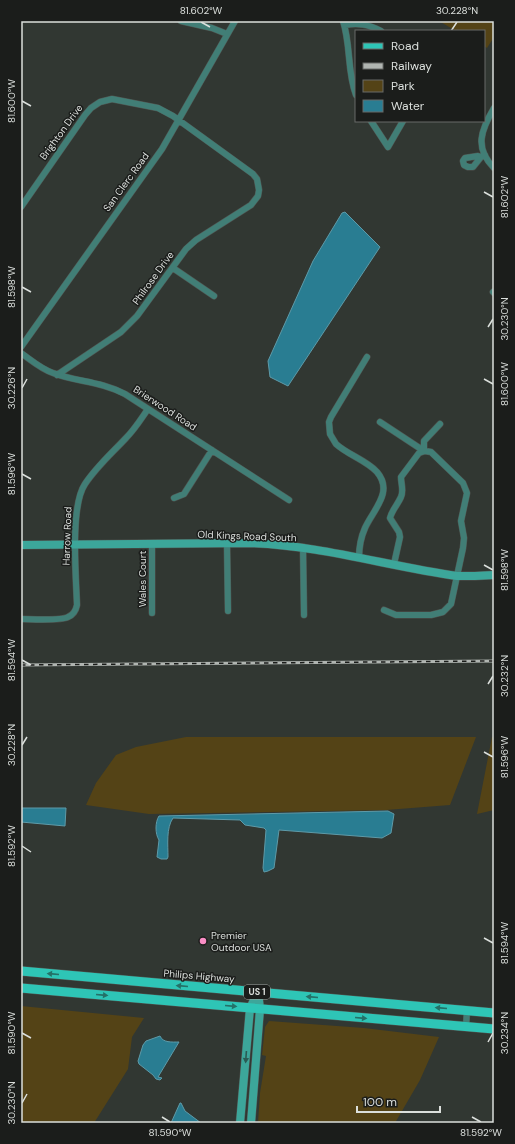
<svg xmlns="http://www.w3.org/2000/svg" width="515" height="1144" font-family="'DM Sans',sans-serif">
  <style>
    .green { fill: #544316 }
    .water { fill: #297d92; stroke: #5e9aa8 }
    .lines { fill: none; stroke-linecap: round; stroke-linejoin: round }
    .street-casing { stroke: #505551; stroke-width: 7 }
    .secondary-casing { stroke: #505551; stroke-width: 9 }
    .primary-casing { stroke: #505551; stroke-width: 10 }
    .street { stroke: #417e76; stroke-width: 6 }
    .secondary { stroke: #3ca69a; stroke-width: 8 }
    .primary { stroke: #2ec5b6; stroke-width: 9 }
    .rail-casing { stroke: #b0b5b1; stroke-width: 3 }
    .rail { stroke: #1b1d1b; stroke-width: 1.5; stroke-dasharray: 4.5; stroke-linecap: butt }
    .oneway { fill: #247168 }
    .oneway2 { fill: #2a5b54 }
    .ticks { fill: none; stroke: #dbdfdc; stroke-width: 1.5 }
    .poi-dot { fill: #fb8fc6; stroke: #1b1d1b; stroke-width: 1.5 }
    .labels { text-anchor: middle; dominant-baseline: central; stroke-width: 3; stroke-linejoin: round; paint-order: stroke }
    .shield { fill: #1b1d1b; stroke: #a1a5a2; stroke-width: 1 }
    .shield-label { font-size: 9px; font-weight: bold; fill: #dbdfdc }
    .street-label { font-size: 10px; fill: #dbdfdc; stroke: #1b1d1b }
    .poi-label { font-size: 10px; fill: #dbdfdc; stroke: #1b1d1b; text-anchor: start }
    .neatline { fill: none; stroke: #dbdfdc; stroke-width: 1.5 }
    .ticks-label { font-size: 10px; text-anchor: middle; fill: #dbdfdc }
  </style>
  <rect width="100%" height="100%" fill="#313732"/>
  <path class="green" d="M439,21h55v16l-7,11 -3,-2v-15h-28z
    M186,737h290l-26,68 -64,5 -237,4 -63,-9 10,-22 20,-28 20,-8z
    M492,737h2v73l-17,4z
    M21,1006l123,12 -12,19 -4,32 -34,54h-73z
    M269,1021l95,7 75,9 -19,43 -25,43h-137l2,-30 6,-37 -4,-1 3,-28z"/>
  <path class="water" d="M345,212l35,35 -92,139 -18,-9 -2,-16 45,-100 29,-48z
    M21,808h45l-1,18 -44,-4z
    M388,811l6,3 -3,19 -9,5 -103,-8 -5,38 -6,3 -4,1 -1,-4 3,-38 -2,-2 -19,-3 -5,-5 -67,-2c-7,10 -5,27 -5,39l-1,2h-6l-4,-2 2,-17c-4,-6 -4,-18 0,-24z
    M160,1036c3,7 12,6 19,6l-21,35 4,1 -2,2 -4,-1 -3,-4 -14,-11 -1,-3 5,-16 3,-4z
    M180,1103h1l4,8 16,12h-30z"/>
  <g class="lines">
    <g class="street-casing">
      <path id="street" d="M181,21l31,7 15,6
        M343,21c8,24 4,51 13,74
        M345,25c13,-2 23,-1 36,6
        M494,108c-13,22 -20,40 0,60
        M371,121l17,26 15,-26
        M481,157l-8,10h-5l-4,-2 -1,-4 2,-3 13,-2 3,1 4,-2
        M21,207l64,-92 6,-7 9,-6 12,-3 46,9 15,8 80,58 4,5 2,11 -1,6 -7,9 -55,35 -10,9 -49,67 -16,16 -64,43
        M173,268l41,28
        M493,292l1,1
        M21,347l141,-198 73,-128
        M21,353c10,7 20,16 32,20 24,9 47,8 72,21l164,106
        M380,422l44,29
        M424,451v-10l16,-17
        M174,498l10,-4 28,-44
        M152,544v69
        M227,544l1,67
        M303,547l1,68
        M359,558c0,-10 2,-21 6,-30 8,-18 29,-36 12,-56 -11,-12 -29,-17 -41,-28l-6,-10 -1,-12 2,-5 36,-60
        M384,610l12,5h35l12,-3 8,-8 12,-56 1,-10 -3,-17 6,-28 -4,-10 -32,-31 -6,-1 -6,2 -18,24c0,7 3,14 0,20 -3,7 -9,13 -11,21l9,14 1,5 -6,27
        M21,619c10,0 40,2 47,-2 5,-2 8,-7 9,-12 -1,-29 -7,-99 8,-121 12,-18 27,-31 41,-46 9,-9 15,-19 22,-29
        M466,1027l1,-17"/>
    </g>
    <g class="secondary-casing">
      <path id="secondary" d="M21,545l227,-2c71,2 139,23 209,33h18l19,-1
        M240,1123l10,-115 8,-16
        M251,1123l9,-114 -2,-17"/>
    </g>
    <g class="primary-casing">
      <path id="primary" d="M21,971l473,42
        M21,988l473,41"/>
    </g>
    <use href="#street" class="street"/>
    <use href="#secondary" class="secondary"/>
    <use href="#primary" class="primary"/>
    <g class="rail-casing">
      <path id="rail" d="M21,665l473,-4"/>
    </g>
    <use href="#rail" class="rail"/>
  </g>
  <defs><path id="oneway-solid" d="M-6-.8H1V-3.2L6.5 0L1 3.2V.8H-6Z"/></defs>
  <g class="oneway">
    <use href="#oneway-solid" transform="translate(53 974) rotate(-175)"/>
    <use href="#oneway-solid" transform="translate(182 986) rotate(-175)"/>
    <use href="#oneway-solid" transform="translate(102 995) rotate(5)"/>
    <use href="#oneway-solid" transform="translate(312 997) rotate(-175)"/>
    <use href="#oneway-solid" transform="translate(231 1006) rotate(5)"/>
    <use href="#oneway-solid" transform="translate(441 1008) rotate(-175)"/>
    <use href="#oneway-solid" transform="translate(361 1018) rotate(5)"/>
  </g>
  <use class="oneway2" href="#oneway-solid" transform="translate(246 1057) rotate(94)"/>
  <path class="ticks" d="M201,22l9,5M451,31l6,-9M22,101l9,5M484,192l9,5M22,287l9,5M488,327l5,-8M484,379l9,5M22,388l5,-9M22,474l9,5M484,565l9,5M22,660l9,5M488,684l5,-8M22,745l5,-8M484,752l9,5M22,846l9,6M484,938l9,5M22,1033l9,5M488,1042l5,-9M22,1103l5,-9M162,1117l8,5M472,1117l9,5"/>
  <circle class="poi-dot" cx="203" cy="941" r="4"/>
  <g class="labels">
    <rect class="shield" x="244" y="985" width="26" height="14" rx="3"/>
    <g class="shield-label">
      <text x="257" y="992">US 1</text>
    </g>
    <g class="street-label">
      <text transform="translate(61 132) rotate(-54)">Brighton Drive</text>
      <text transform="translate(126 182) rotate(-54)">San Clerc Road</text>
      <text transform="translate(153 278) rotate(-54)">Philrose Drive</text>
      <text transform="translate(165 408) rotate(33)">Brierwood Road</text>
      <text transform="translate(67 536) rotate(-88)">Harrow Road</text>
      <text transform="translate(247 536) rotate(2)">Old Kings Road South</text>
      <text transform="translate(142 579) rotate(-90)">Wales Court</text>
      <text transform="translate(199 976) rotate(5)">Philips Highway</text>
    </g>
    <g class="poi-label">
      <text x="211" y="935">Premier<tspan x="211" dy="12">Outdoor USA</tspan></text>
    </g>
  </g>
  <rect width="515" height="1144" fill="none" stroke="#1b1d1b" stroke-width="44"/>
  <rect x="355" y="30" width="130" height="92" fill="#1b1d1b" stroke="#686b68"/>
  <rect x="363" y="43" width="20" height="6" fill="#2ec5b6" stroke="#686b68"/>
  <text x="391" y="50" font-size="12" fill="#dbdfdc">Road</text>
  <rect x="363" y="63" width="20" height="6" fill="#b0b5b1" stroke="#686b68"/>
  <text x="391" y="70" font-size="12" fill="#dbdfdc">Railway</text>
  <rect x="363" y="80" width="20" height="12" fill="#544316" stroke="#686b68"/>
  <text x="391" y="90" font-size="12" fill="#dbdfdc">Park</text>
  <rect x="363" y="100" width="20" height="12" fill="#297d92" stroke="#686b68"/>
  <text x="391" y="110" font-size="12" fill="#dbdfdc">Water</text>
  <path d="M357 1106v6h83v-6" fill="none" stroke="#dbdfdc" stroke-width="2"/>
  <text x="363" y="1106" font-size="12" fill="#dbdfdc" stroke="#1b1d1b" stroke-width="3" paint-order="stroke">100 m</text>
  <rect x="22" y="22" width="471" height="1100" class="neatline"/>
  <g class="ticks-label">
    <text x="201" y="14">81.602°W</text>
    <text x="457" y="14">30.228°N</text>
    <text transform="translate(11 101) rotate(-90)" y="4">81.600°W</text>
    <text transform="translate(504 197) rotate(-90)" y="4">81.602°W</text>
    <text transform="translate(11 287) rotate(-90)" y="4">81.598°W</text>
    <text transform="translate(504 319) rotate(-90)" y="4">30.230°N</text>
    <text transform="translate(504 384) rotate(-90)" y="4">81.600°W</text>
    <text transform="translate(11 388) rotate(-90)" y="4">30.226°N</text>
    <text transform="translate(11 474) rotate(-90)" y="4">81.596°W</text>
    <text transform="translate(504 570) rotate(-90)" y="4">81.598°W</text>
    <text transform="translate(11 660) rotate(-90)" y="4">81.594°W</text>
    <text transform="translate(504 676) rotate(-90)" y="4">30.232°N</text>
    <text transform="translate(11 745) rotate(-90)" y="4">30.228°N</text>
    <text transform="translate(504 757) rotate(-90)" y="4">81.596°W</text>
    <text transform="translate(11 846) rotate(-90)" y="4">81.592°W</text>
    <text transform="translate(504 943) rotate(-90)" y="4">81.594°W</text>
    <text transform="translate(11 1033) rotate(-90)" y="4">81.590°W</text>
    <text transform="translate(504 1033) rotate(-90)" y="4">30.234°N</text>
    <text transform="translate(11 1103) rotate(-90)" y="4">30.230°N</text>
    <text x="170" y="1136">81.590°W</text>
    <text x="481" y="1136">81.592°W</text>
  </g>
</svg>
